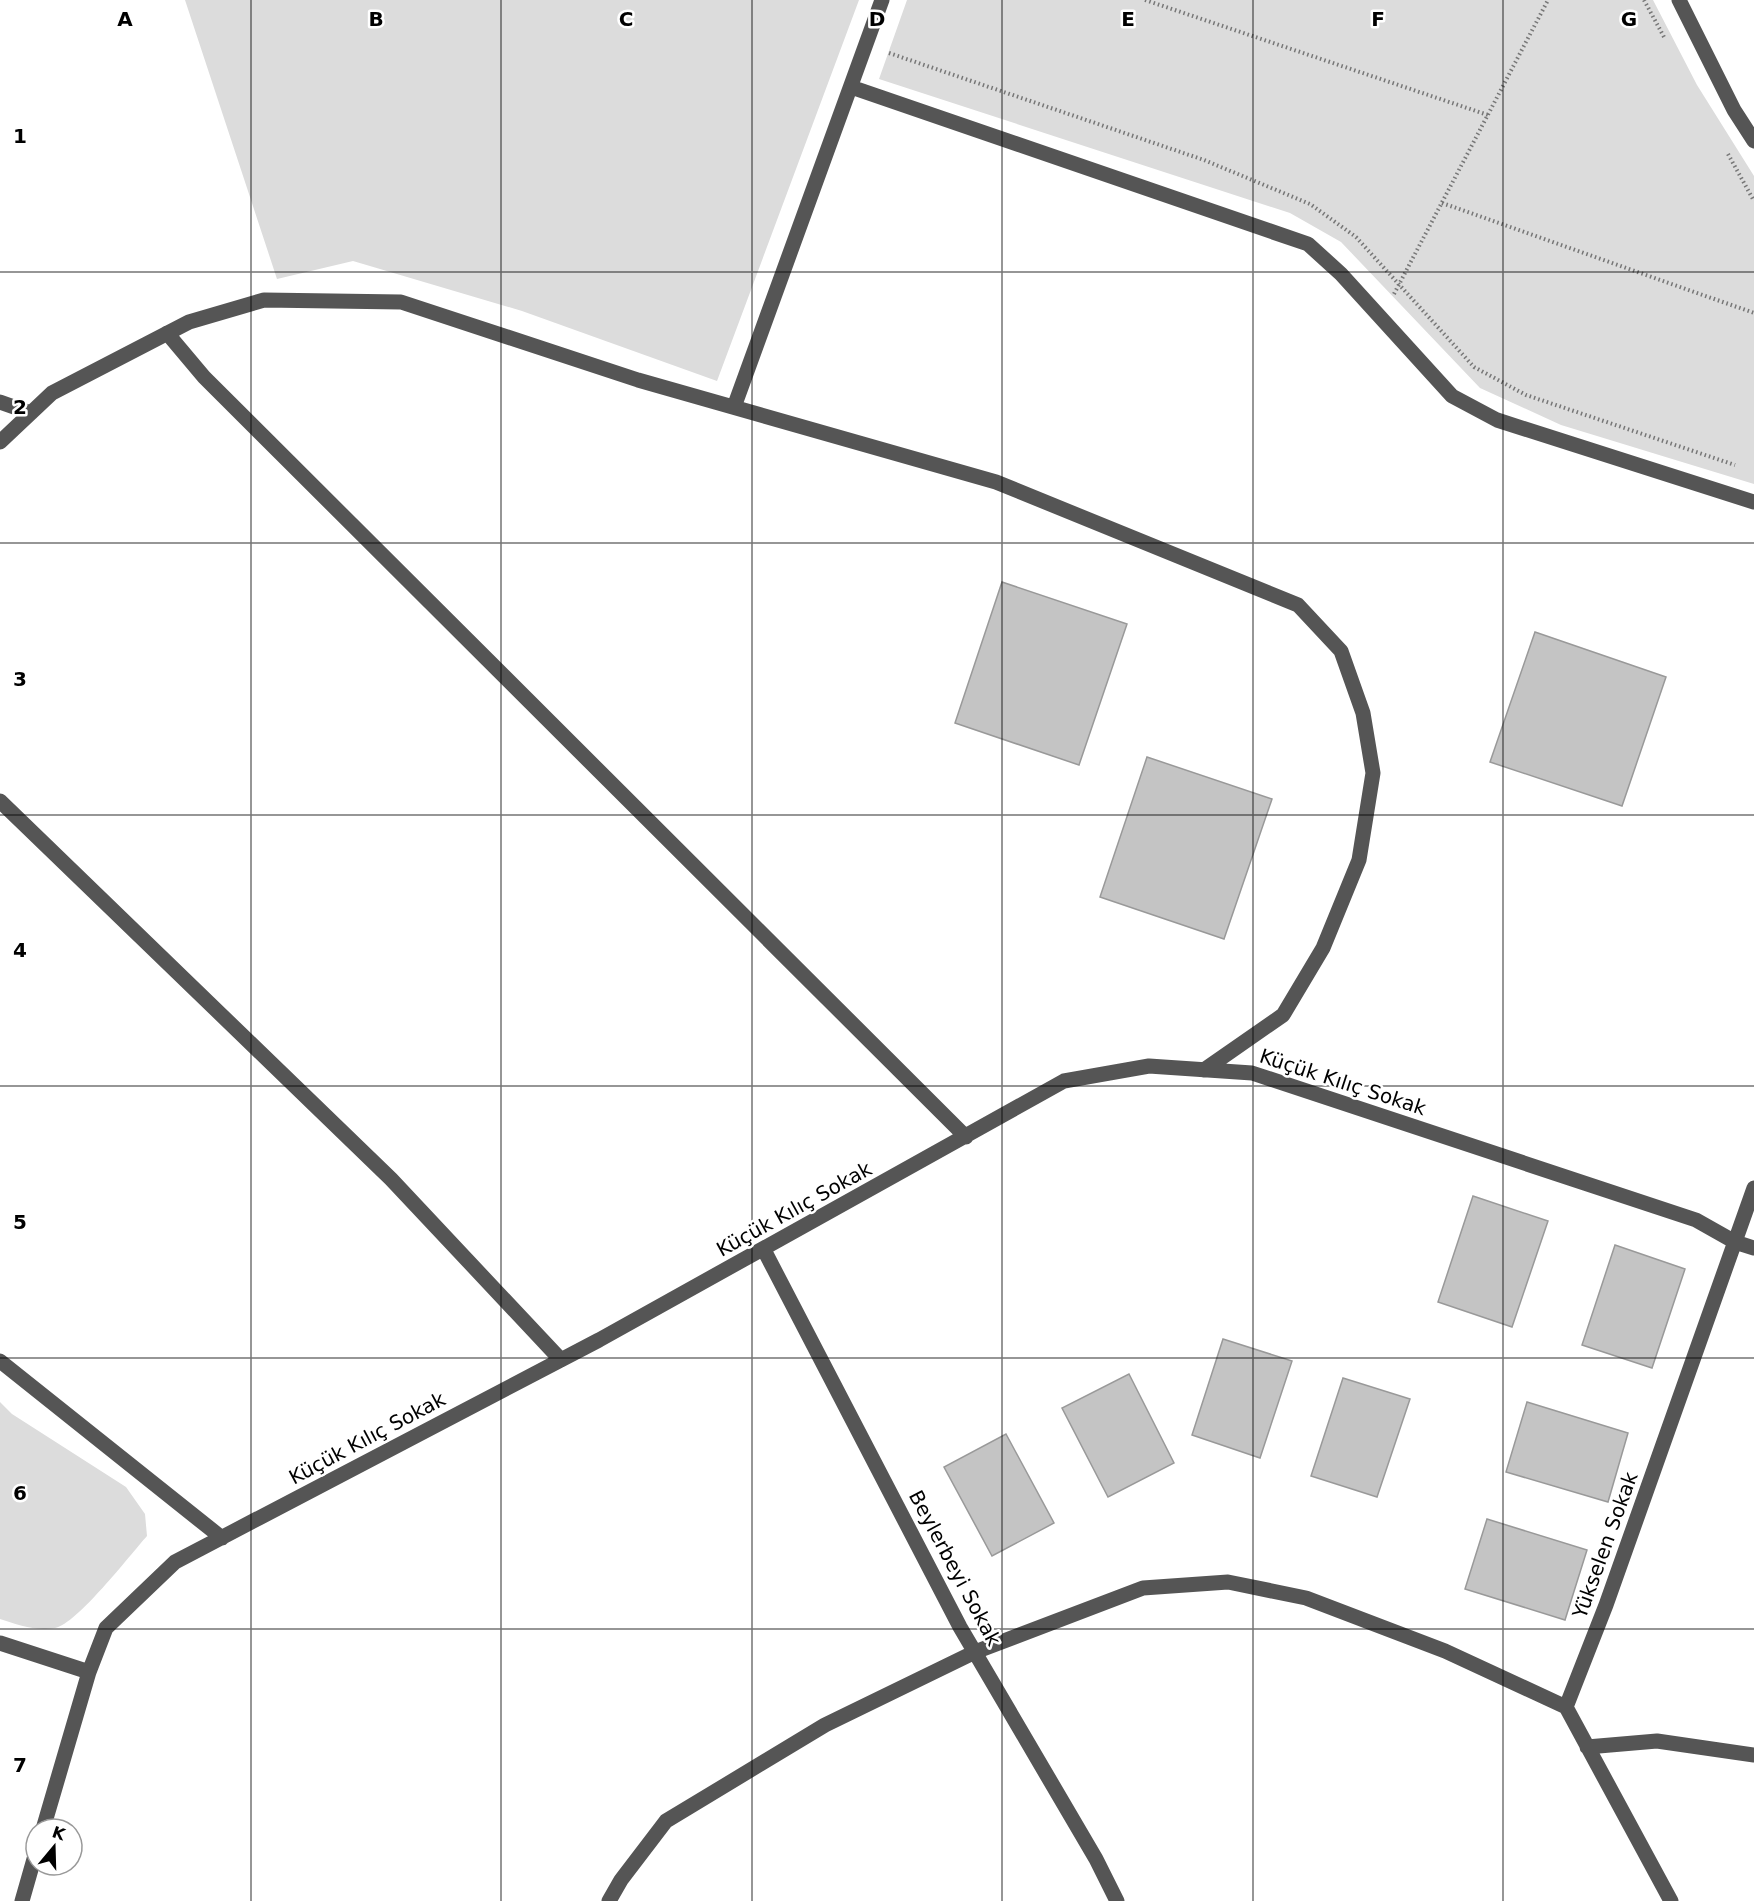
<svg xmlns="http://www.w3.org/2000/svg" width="1754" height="1901" font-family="'DejaVu Sans',sans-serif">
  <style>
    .green { fill: #dcdcdc }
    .building { fill: #c4c4c4; stroke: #999; stroke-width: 1.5 }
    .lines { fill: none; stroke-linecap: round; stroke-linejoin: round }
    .path { stroke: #777; stroke-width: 4; stroke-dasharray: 1.5 3; stroke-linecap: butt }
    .minor { stroke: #555; stroke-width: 15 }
    .grid { fill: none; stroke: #000; stroke-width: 1.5; stroke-opacity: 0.55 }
    .labels { text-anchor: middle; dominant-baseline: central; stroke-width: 5; stroke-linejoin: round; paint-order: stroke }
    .street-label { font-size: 20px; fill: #000; stroke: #fff }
    .grid-label { font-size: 20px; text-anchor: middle; font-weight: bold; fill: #000; stroke: #fff; stroke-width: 5; stroke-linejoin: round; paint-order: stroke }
  </style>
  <rect width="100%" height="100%" fill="#fff"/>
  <path class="green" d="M185,0h674l-142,381 -195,-70 -169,-50 -76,18z
    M907,0h746l44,85 57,91v308l-193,-59 -81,-37 -139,-146 -51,-29 -411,-134z
    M0,1402l12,12 114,73 19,27 2,22c-17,19 -70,88 -92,92 -20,3 -37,-3 -55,-9z"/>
  <path class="building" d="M1002,582l125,42 -48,141 -124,-42z
    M1535,632l131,45 -44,129 -132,-44z
    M1147,757l125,42 -48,140 -124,-42z
    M1473,1196l75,25 -36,106 -74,-25z
    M1615,1245l70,24 -33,99 -70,-23z
    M1223,1339l69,22 -32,97 -68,-23z
    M1129,1374l45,89 -66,34 -46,-89z
    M1343,1378l67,21 -33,98 -66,-21z
    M1527,1402l101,31 -20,69 -102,-30z
    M1006,1434l48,89 -62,33 -48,-89z
    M1487,1519l100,31 -22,70 -100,-31z"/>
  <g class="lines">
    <path class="path" d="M1145,0l343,115
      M1644,0l20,37
      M889,53l315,107 106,44 46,33 118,130 52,28 209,70
      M1728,154l26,47
      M1442,203l312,110
      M1394,294l154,-294"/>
    <path class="minor" d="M1679,0l55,110 20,31
      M851,87l457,157 33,30 111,122 45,24 257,82
      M167,333l37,44 762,760
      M0,402l31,11
      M734,407l148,-407
      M0,442l52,-49 137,-71 75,-22 137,2 237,78 358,102 302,123 43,46 22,62 10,60 -14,87 -36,88 -40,67 -79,55
      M0,801l391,378 170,181
      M764,1250l196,377 136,232 21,42
      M0,1361l222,177
      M0,1643l89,29
      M1587,1747l70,-6 97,14
      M43,1829l46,-157 17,-44 69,-66 424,-222 465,-259 85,-15 103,7 444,147 39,22 19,6
      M22,1901l14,-49
      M609,1901l12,-21 45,-59 159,-96 150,-73 168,-64 85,-6 78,16 139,53 121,56
      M1671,1901l-105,-194 40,-102 148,-417"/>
  </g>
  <path class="grid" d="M251,0v1901M501,0v1901M752,0v1901M1002,0v1901M1253,0v1901M1503,0v1901M0,272h1754M0,543h1754M0,815h1754M0,1086h1754M0,1358h1754M0,1629h1754"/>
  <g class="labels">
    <g class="street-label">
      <text transform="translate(1343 1082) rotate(18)">Küçük Kılıç Sokak</text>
      <text transform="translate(794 1209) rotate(-29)">Küçük Kılıç Sokak</text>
      <text transform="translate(367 1438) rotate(-28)">Küçük Kılıç Sokak</text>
      <text transform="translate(1605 1545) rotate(-70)">Yükselen Sokak</text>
      <text transform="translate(955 1568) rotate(62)">Beylerbeyi Sokak</text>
    </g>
  </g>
  <g class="grid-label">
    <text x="125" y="26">A</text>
    <text x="376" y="26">B</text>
    <text x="626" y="26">C</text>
    <text x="877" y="26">D</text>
    <text x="1128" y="26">E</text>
    <text x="1378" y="26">F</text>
    <text x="1629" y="26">G</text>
    <text x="20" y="143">1</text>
    <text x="20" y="414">2</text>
    <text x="20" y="686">3</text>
    <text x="20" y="957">4</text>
    <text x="20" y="1229">5</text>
    <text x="20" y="1500">6</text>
    <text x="20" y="1772">7</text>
  </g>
  <g transform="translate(54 1847) rotate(19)"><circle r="28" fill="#ffffff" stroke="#999999" stroke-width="1.5"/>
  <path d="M0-4.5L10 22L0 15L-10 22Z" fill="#000000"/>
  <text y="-9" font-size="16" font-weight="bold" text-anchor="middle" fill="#000000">K</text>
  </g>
</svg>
